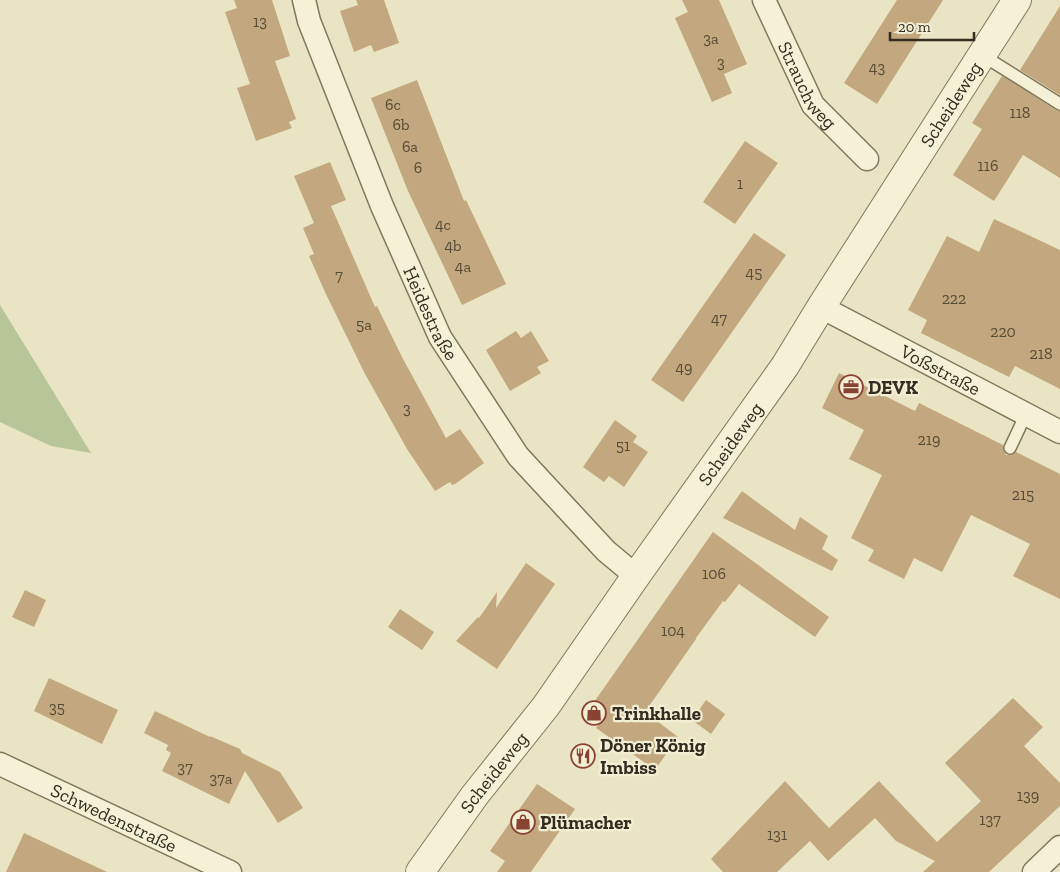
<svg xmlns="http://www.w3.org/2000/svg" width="1060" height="872" font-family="'Zilla Slab',serif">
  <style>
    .green { fill: #b8c599 }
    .building { fill: #c3a77e }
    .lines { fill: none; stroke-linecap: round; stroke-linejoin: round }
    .service-casing { stroke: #81775c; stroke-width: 14 }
    .minor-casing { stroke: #81775c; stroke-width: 25 }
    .tertiary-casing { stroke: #81775c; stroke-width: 30 }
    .service { stroke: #f5f1d6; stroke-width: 11 }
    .minor { stroke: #f5f1d6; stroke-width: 22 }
    .tertiary { stroke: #f5f1d6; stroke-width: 28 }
    .labels { text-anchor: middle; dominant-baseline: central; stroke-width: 4.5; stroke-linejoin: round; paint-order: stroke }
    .number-label { font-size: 16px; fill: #574b37 }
    .street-label { font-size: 19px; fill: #332c1f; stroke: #f1eed3 }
    .poi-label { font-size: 19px; font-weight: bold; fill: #332c1f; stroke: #f1eed3; text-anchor: start }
  </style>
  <rect width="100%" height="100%" fill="#e9e5c4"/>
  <path class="green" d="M0,305l91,148 -40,-7 -51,-24z"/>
  <path class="building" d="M234,0h38l18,56 -15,5 21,58 -7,3 3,6 -36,13 -19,-53 13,-4 -25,-72 12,-4z
    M356,0h28l15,43 -25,9 -3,-7 -17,7 -14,-41 18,-6z
    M682,0h37l28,64 -23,10 8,19 -20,9 -37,-84 13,-6z
    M897,0h46l-66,104 -33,-21z
    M1060,6v89l-40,-25z
    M1002,76l54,34 4,1v67l-37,-23 -29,46 -41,-26 29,-46 -10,-6z
    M417,80l47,121 2,-1 40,84 -44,21 -54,-114 -37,-93z
    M745,141l33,22 -43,61 -32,-22z
    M330,162l16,38 -15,6 44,101 2,-1 25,51 44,81 14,-9 24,34 -29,21 -3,1 -2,-3 -15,9 -28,-42 -43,-77 -39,-80 -16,-36 5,-2 -11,-26 11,-5 -20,-47z
    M994,219l66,31v139l-45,-23 -6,11 -88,-44 6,-13 -19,-10 39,-74 32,16z
    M754,233l32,22 -103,147 -32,-22z
    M516,331l5,7 10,-7 18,30 -12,6 4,6 -31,18 -24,-41z
    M839,373l76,38 4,-8 84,42v4l3,6h5l5,-3 44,22v125l-47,-23 17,-32 -59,-29 -29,57 -28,-14 -10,21 -36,-18 6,-11 -23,-12 31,-63 -33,-16 15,-29 -42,-22z
    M615,420l22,16 -4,6 15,10 -24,35 -15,-11 -5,6 -21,-15z
    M742,491l53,39 5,-13 28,19 -6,13 16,11 -6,11 -109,-53z
    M713,532l116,85 -14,20 -76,-53 -14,18 -2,-1 -27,37v1l-51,73 33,25 -23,33 -59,-42 2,-3 -13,-10z
    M526,563l29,21 -58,85 -41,-28 22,-24 1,1 18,-26 -1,16z
    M25,590l21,10 -12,27 -22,-10z
    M400,609l34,23 -12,18 -34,-23z
    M49,678l69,32 -16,34 -68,-33z
    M1013,698l30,29 -19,19 36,37v23l-71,66h-66l12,-11 -39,-20 -21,-23 -47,43 -18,-20 -33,31h-54l-12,-13 74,-78 44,47 50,-47 58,61 44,-41 -36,-38z
    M706,700l19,14 -14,20 -19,-14z
    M155,711l55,26v-1l30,13 2,4 38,19 23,36 -25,15 -33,-52 -16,33 -67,-33 9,-18 -5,-3 2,-5 -24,-12z
    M537,784l38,25 -44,63h-34l8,-11 -15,-10z
    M24,833l83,39h-101z"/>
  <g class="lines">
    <g class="service-casing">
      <path id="service" d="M982,55l78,49
        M1010,448l16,-34"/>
    </g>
    <g class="minor-casing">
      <g id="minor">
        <path id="s1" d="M304,0l5,21 73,185 58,131 78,119 88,95 30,25"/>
        <path id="s2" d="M764,0l49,105 54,54"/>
        <path id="s3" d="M821,307l239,125"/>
        <path id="s4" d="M0,764l230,108"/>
        <path d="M1034,872l26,-25"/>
      </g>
    </g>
    <g class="tertiary-casing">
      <g id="tertiary">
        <path id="s5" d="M420,872l55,-77 71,-89 90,-130 149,-210 36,-59 196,-307"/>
      </g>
    </g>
    <use href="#service" class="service"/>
    <use href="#minor" class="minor"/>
    <use href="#tertiary" class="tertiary"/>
  </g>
  <defs>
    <g id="office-ring" transform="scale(1.25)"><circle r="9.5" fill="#f1eed3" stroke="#8a4233" stroke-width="1.5"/><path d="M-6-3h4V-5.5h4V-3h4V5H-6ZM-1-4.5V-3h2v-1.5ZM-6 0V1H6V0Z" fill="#8a4233"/></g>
    <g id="shop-ring" transform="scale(1.25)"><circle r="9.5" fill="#f1eed3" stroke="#8a4233" stroke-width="1.5"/><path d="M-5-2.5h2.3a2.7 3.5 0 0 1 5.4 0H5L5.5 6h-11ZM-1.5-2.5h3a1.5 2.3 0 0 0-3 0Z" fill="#8a4233"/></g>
    <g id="restaurant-ring" transform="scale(1.25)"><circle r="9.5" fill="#f1eed3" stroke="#8a4233" stroke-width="1.5"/><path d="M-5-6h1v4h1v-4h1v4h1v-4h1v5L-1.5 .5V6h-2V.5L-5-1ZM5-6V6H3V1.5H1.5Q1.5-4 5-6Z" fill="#8a4233"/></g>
  </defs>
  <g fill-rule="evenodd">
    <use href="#office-ring" x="851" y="387"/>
    <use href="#shop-ring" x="594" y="713"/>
    <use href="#restaurant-ring" x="583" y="756"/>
    <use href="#shop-ring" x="523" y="822"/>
  </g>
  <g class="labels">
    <g class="number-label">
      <text x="260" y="21">13</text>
      <text x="711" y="38">3a</text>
      <text x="721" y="62">3</text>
      <text x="877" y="67">43</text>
      <text x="393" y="104">6c</text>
      <text x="1020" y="112">118</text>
      <text x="401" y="124">6b</text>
      <text x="410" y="146">6a</text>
      <text x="988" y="165">116</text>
      <text x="418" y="167">6</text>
      <text x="740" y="183">1</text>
      <text x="443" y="224">4c</text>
      <text x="453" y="245">4b</text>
      <text x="463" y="266">4a</text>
      <text x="754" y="272">45</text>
      <text x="339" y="275">7</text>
      <text x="954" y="298">222</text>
      <text x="719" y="318">47</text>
      <text x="364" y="324">5a</text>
      <text x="1003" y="331">220</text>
      <text x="1041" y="353">218</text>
      <text x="684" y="367">49</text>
      <text x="407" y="408">3</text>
      <text x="929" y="439">219</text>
      <text x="623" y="445">51</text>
      <text x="1023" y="494">215</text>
      <text x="714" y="573">106</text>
      <text x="673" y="630">104</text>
      <text x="57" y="707">35</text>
      <text x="185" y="767">37</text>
      <text x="221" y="778">37a</text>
      <text x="1028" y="795">139</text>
      <text x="990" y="819">137</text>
      <text x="777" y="834">131</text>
    </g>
    <g class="street-label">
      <text stroke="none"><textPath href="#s2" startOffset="96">Strauchweg</textPath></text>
      <text stroke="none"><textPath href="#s5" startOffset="934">Scheideweg</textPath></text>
      <text stroke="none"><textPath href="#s1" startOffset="338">Heidestraße</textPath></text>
      <text stroke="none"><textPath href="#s3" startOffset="135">Voßstraße</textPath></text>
      <text stroke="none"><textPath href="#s5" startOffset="529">Scheideweg</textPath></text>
      <text stroke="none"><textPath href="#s5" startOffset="124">Scheideweg</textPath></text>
      <text stroke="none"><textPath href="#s4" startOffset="126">Schwedenstraße</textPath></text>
    </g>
    <g class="poi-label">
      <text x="868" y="387">DEVK</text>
      <text x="612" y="713">Trinkhalle</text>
      <text x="600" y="745">Döner König<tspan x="600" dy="22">Imbiss</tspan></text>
      <text x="540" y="822">Plümacher</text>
    </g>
  </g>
  <path d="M890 32v8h84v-8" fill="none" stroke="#332c1f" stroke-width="2.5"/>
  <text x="898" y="32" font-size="15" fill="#332c1f" stroke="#f1eed3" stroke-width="4" paint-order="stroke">20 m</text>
</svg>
